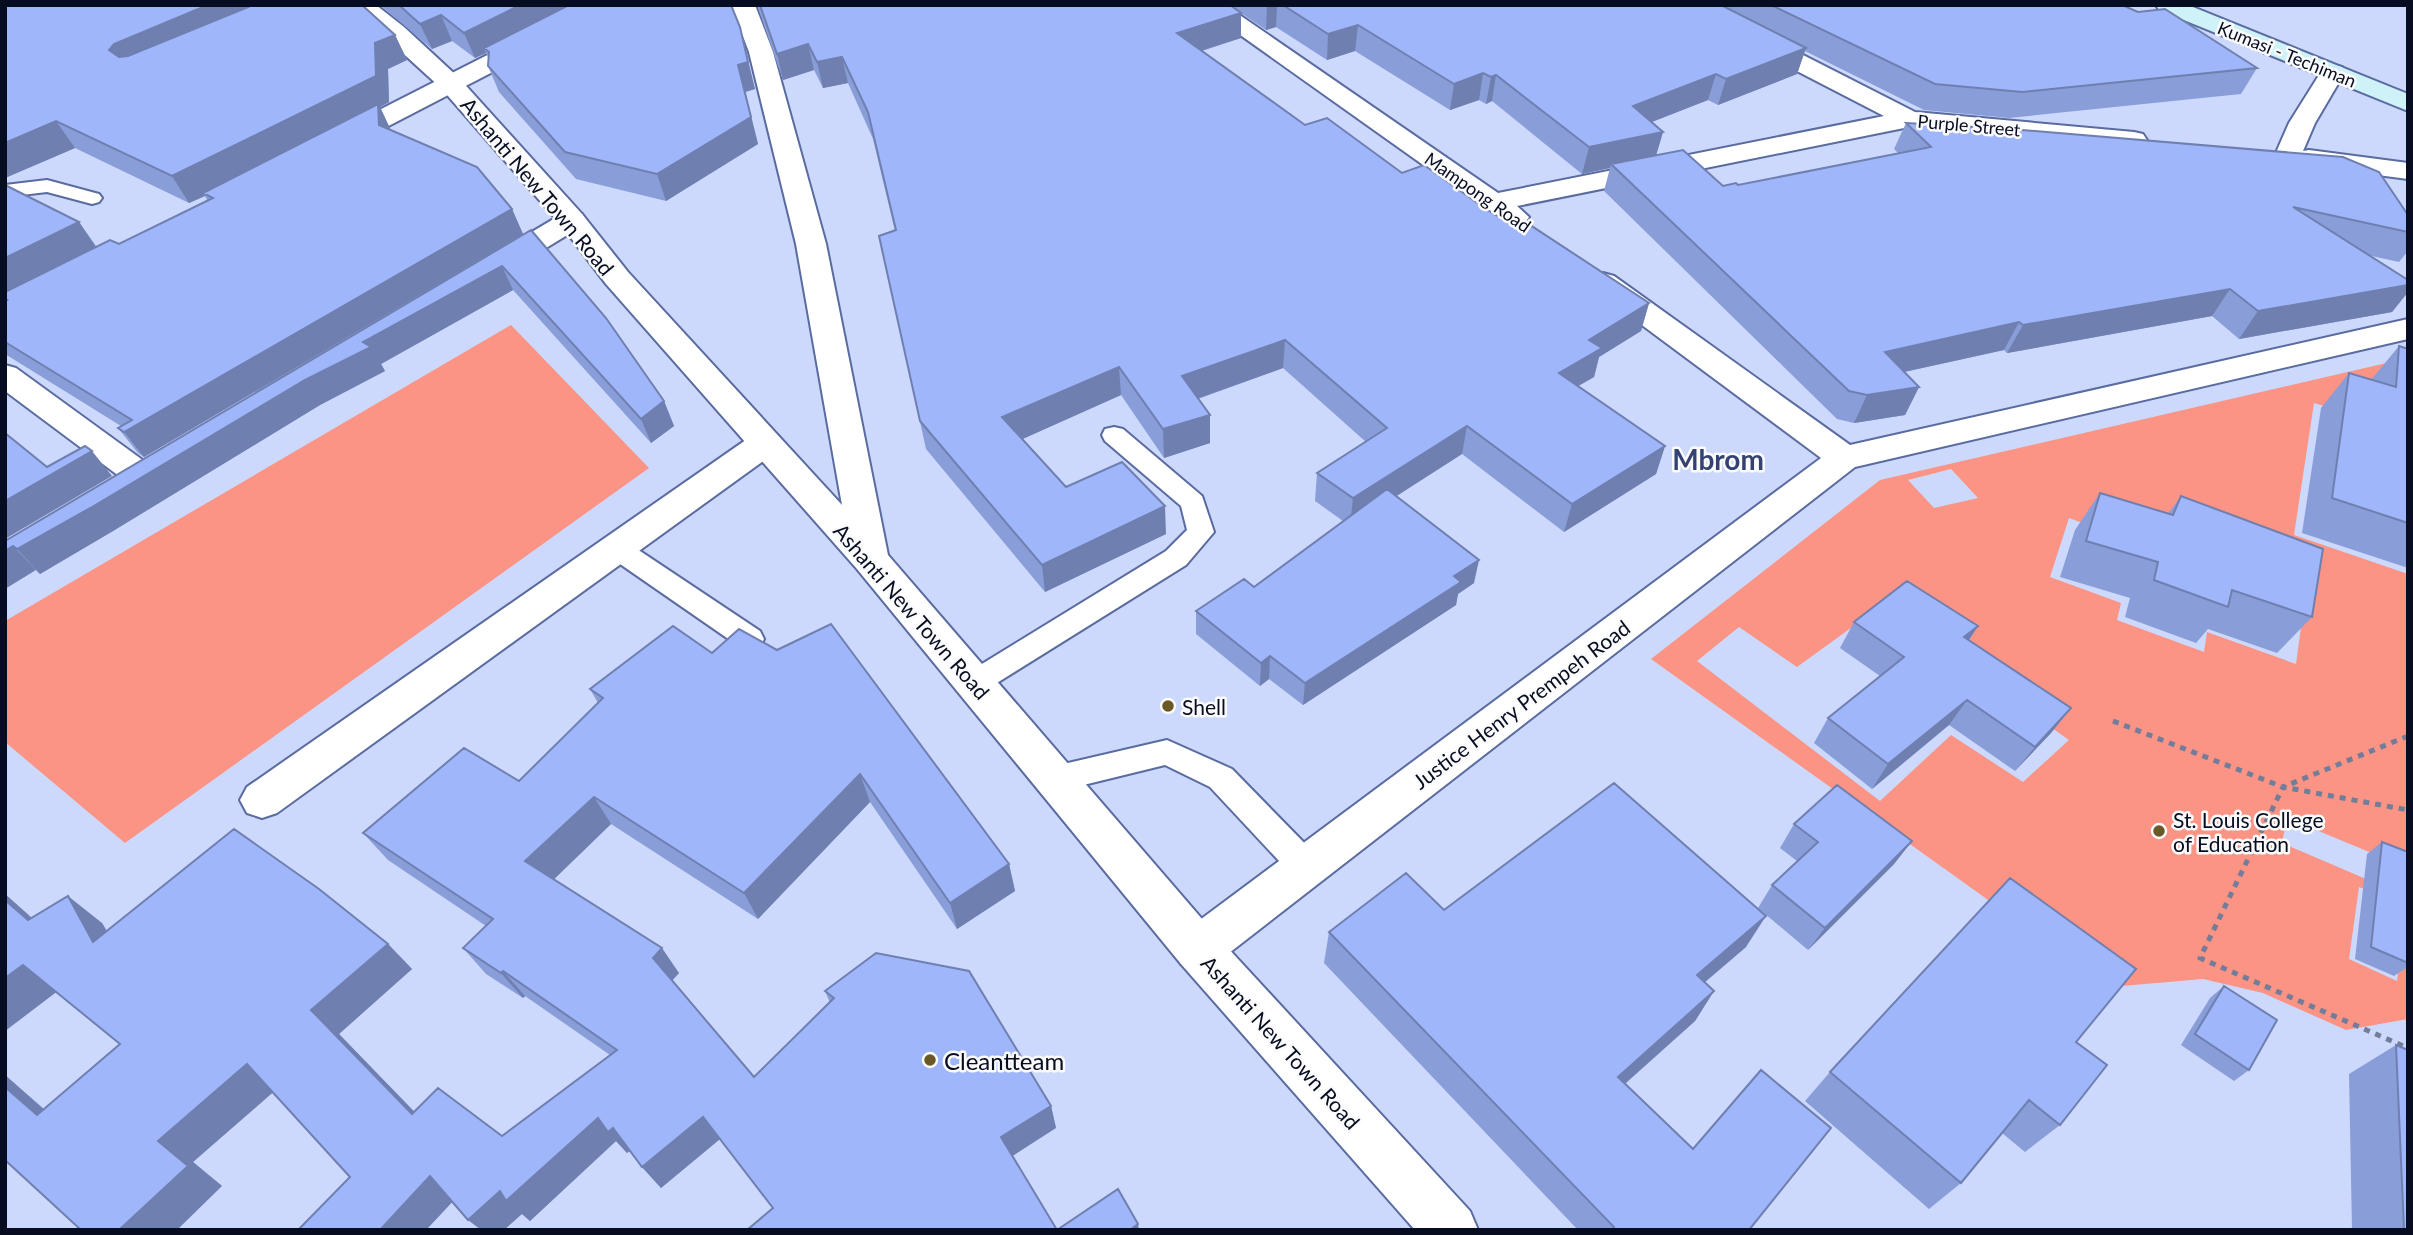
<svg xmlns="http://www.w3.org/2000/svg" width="2413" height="1235" font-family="Lato,sans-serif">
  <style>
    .green { fill: #fb9485; fill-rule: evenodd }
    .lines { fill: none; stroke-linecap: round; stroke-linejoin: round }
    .service-casing { stroke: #596b9f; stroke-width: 4 }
    .minor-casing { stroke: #596b9f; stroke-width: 4 }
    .tertiary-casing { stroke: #596b9f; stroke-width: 4 }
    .secondary-casing { stroke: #596b9f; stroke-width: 4 }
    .path { stroke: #737c99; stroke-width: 5; stroke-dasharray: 6 6; stroke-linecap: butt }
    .service { fill: #fff; fill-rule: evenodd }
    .minor { fill: #fff; fill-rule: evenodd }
    .tertiary { fill: #fff; fill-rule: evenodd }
    .secondary { fill: #cef2f8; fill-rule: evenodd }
    .wall { fill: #899dd8 }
    .shaded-wall { fill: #6f7fb0 }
    .building { fill: #9fb6fb; stroke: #6f7fb0; stroke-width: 2 }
    .poi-dot { fill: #6a5826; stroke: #fbfbfb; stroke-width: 2.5 }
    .labels { text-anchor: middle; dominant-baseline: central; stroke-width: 5; stroke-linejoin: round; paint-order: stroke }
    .far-street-label { font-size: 18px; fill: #070d21; stroke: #fbfbfb }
    .street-label { font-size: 21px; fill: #070d21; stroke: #fbfbfb }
    .poi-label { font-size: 21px; fill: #070d21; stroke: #fbfbfb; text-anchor: start }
    .near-poi-label { font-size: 24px; fill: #070d21; stroke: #fbfbfb; text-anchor: start }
    .district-label { font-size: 28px; font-weight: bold; fill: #334273; stroke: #fbfbfb }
  </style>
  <rect width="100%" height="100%" fill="#ccd9fd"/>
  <path class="green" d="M511,325l138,143 -524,375 -120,-101v-121z
    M2408,358v74l-94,-29 -20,132 114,39v294l-121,-50 -5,25 126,54v10l-49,-20 -10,72 48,22 3,-25 8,3v60l-62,11 -83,-37 -60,-14 -93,8 -459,-328 229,-179zM1951,469l27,29 -44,10 -26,-28zM2069,518l235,87 -8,59 -89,-32 -3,20 -87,-32 4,-17 -71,-26zM1891,599l68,64 110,77 -46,42 -72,-47 -71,66 -183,-140 42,-34 58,40z"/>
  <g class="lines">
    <g class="service-casing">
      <path id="service" d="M47,180l52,14 3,4 -3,4 -7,2 -45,-12 -42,5v-12z
        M1114,427l9,2 79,67 12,36 -28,33 -202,126 -10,3 -10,-3 -5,-8 5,-8 202,-124 21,-21 -6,-24 -76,-65 -3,-6 3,-6z
        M616,538l9,3 135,90 4,8 -4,8 -10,3 -10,-3 -133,-92 -4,-7 4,-7z
        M1167,740l65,29 86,88 4,10 -4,10 -12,4 -12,-4 -84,-90 -45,-22 -110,27 -11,-4 -4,-9 4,-9 11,-4z"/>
    </g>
    <g class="minor-casing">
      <path id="minor" d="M586,5h29l-3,5 -266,138 -9,2 -9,-2 -4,-6 4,-6z
        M1198,5h27l273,188 386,-77 -205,-106 -3,-5h29l210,107 219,20 9,2 4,6 -4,6 -9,2 -225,-21 -392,79 12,11 -4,6 -10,3 -10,-3z
        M2333,65l9,2 3,5 -30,51 -12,28 6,-1 99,13v16l-99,-13 -12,-5 -9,2 -10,-2 -3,-6 14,-32 32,-51 3,-5z
        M572,211l10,3 4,6 -4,6 -77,47 -11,3 -11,-3 -4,-6 4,-6 79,-47z
        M1603,273l11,3 236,169 558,-126v20l-553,128 -640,497 -17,6 -17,-6 -6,-15 6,-15 640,-476 -229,-170 -4,-6 4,-6z
        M5,365l11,3 139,101 5,8 -5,8 -12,4 -12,-4 -126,-94z
        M765,432l12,3 5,8 -5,8 -500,362 -15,5 -15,-5 -7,-13 7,-13 506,-352z"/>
    </g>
    <g class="tertiary-casing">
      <path id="tertiary" d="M350,5h26l28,22 55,51 123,136 46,58 214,233 -46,-261 -47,-192 -18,-47h24l18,47 53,192 62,311 327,379 255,277 8,19h-63l-234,-266 -324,-395 -251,-285 -44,-58 -121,-138z"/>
    </g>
    <g class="secondary-casing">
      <path id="secondary" d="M2156,5h32l220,89v17l-249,-101z"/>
    </g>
    <path class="path" d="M2113,721l170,66 125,23
      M2408,736l-125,51 -83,171 208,90"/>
    <use href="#service" class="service"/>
    <use href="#minor" class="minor"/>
    <use href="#tertiary" class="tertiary"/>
    <use href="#secondary" class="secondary"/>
  </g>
  <path class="wall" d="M5,5l390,30 12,25 -19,9 1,33 -9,5 10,23 122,79 11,25 -379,223 -6,-4 -20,-25 3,-2 -116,-72v-169l74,37 17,24 23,-2 88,-44 -2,-4 -16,7 -114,-55 -70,30z
    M380,5h351l24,84 -10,3 13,52 -92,57 -90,-22 -77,-87 -11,-26 1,-7 -3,-6 -11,5 -23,-17 -20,8z
    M757,5h1365l135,63 -16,26 -232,24 -85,-8 -119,-59 -8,23 -79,31 -10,-5 -56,22 11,10 -7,23 67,31 15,-1 160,-32 -4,-4 12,-26 502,92v36l-9,11 -32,-7 41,25v12l-16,20 -153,27 -27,-23 -205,37 -3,-3 -100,22 15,15 -14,28 -51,8 -17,-4 -233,-228 6,-23 -28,6 -90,-73 -6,3 -7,-4 -29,10 -95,-59 -28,9 -51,-33 -10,3 -25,-17v25l-39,13 103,74 97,48 84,36 163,94 -8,28 -42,26 -5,20 -16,9 87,60 -9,28 -92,58 -102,-78 -66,42 78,87 -16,11 -2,11 -153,100 -34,-26 -9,7 -64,-52v-23l58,-24 89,-66 -28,-20 2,-28 49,-31 -83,-74 -85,31 12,44 -46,15 -43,-63 -99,44 44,48 100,47 -121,58 -119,-143 -47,-213 16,-5 -22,-92 -25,-56 -25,5 -9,-18 -31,10z
    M531,230l133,171 10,25 -23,17 -138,-153 -132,74 4,7 -65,34 -207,126 -73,43 -35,-33z
    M2399,346l9,3v219l-106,-35 19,-125 28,-35 22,7z
    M2100,493l68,21 13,-18 131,121 -35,36 -69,-24 -12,14 -71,-26 5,-19 -70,-21 15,-47z
    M1854,622l124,4 -9,14 102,68 -20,25 -36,38 -66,-46 -77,64 -58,-46 14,-25 52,-42 -40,-28z
    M673,626l336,238 6,27 -58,38 -87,-127 -112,117 -147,-95 -57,55 125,94 -7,7 82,97 76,-74 -5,-12 226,115 5,22 -284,80 -52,-69 -59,49 -19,-21 -12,-16 -3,2 -11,-12 -86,80 -8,-7 -70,-12 -26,28 -76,-53 -78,-85 -79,70 29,24 -217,-26v-85l39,34 76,-65 -64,-52 -51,39v-137l27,24 70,5 5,8 281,13 24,25 -73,65 75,78 88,24 108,-81 -85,-59 -2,2 -37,-24 -23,-26 23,-22 -98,-66 -25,-27 156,-52 79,-78 -8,-14z
    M1794,824l118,17 -18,23 -86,86 -50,-42 14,-23 25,-24 -17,-13z
    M2382,842l26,10v115l-14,9 -39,-17 12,-105z
    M1444,910l302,37 -41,35 9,9 -19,30 -70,63 124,146h-171l-254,-267 5,-31z
    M2224,986l25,84 -15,11 -53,-36 29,-47z
    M2076,1042l-16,83 -35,27 -23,-19 -41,50 -32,26 -124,-108 25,-29z
    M2396,1045l12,185h-56l-3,-156z"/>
  <path class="shaded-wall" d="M208,5h76l-159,72 -16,-27 5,-6z
    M520,5h60l-96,43 2,5 -11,5 -11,-25z
    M1267,5h10l-1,22 -10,3z
    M1241,13v25l-63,20 -1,-25z
    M441,15l11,26 -20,8 -12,-25z
    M1358,25l-3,26 -28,9 1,-26z
    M740,27l15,62 -10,3 13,52 -92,57 -9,-27z
    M395,35l12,25 -19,9 1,33 -9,5 10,21 1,21 -12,-24 -176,68 2,3 -16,7 -17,-27 203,-133z
    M808,44l6,26 -31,10 -6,-26z
    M1806,48l-9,26 -79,31 8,-26z
    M842,57l6,26 -25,5 -6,-26z
    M1483,73l-4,27 -29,10 4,-26z
    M1716,74l-8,26 -82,32 7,-26z
    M1496,75l-4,26 -6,3 5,-27z
    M56,121l19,27 -70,30v-35z
    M1663,132l-8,27 -44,5 -1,4 -28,6 7,-27z
    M512,209l11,25 -379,223 -20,-25z
    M79,222l19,28 -93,47v-39z
    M502,266l11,24 -132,74 4,7 -65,34 -207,126 -73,43 -23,-25 346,-207z
    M2408,285v7l-16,20 -153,27 19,-28z
    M2230,289l-18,27 -205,37 16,-28z
    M1649,303l-8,28 -42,26 -5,20 -42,24 7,-28 30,-33z
    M2019,322l-15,28 -132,29 13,-27z
    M1285,340l-2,28 -101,36v-28z
    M1119,367l2,28 -114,51 -5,-29z
    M1919,387l-14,28 -51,8 13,-28z
    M664,401l10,25 -23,17 -10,-24z
    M1210,415v28l-46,15 -1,-29z
    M1467,426l-5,28 -112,72 3,-28z
    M1665,446l-9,28 -92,58 8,-28z
    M92,451l20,25 -107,63v-38z
    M1165,506l1,28 -121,58 -3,-27z
    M13,546l23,24 -31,19v-38z
    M1479,560l-5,23 -16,11 -2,11 -153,100 2,-22 149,-107z
    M1978,626l-17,26 3,-15z
    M1270,656l-1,23 -9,7 1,-23z
    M1967,700l-18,25 -77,64 16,-25z
    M2071,708l-20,25 -36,38 20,-24z
    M860,774l10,28 -112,117 -14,-26z
    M594,797l17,27 -66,64 -20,-27z
    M1912,841l-18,23 -86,86 17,-22z
    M1009,864l6,27 -58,38 -7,-26z
    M5,894l58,52 -35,-26 -23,-20z
    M68,896l34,27 25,44 -34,-25z
    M1766,916l-20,31 -68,58 19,-30z
    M388,944l24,25 -73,65 99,102 -26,-22 -101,-104z
    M662,948l17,25 -9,10 -17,-25z
    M23,965l36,25 -54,41v-53z
    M503,971l22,25 -2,2 -22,-25z
    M1714,991l-19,30 -93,83 16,-27z
    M247,1064l31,24 -85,74 29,24 -45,44h-58l39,-89z
    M5,1075l70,62 -38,-22 -32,-28z
    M1051,1106l5,22 -48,31 -7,-22z
    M703,1117l17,22 -59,49 -19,-21z
    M598,1118l15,10 19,21 -5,4 -11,-12 -86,80 -8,-7 -18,16h-23l-13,-10 32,-29z
    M430,1176l27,21 -31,33h-46z
    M1138,1224l1,6h-9z"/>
  <path class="building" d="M5,5h203l-94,39 -5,6 10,7 9,-1 125,-51h109l33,30 -20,8 1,33 -204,100 -116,-55 -51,22z
    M399,5h121l-56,28 -23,-18 -21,9z
    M569,5h162l9,22 8,35 -10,3 13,52 -94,57 -92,-22 -77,-86 1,-14 -5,-4z
    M760,5h470l11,8 -64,20 128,92 22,-7 75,55 22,-8 62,44 28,17 10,-5 125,82 -60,37 13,8 -43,25 106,73 -93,58 -105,-78 -114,72 -36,-25 70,-45 -102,-88 -103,36 28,39 -47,14 -44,-62 -117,50 64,70 56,-25 43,44 -123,59 -122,-144 -41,-185 17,-6 -28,-118 -26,-55 -25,5 -9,-18 -31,10z
    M1283,5h438l85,43 -80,31 -10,-5 -83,32 30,26 -74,15 -93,-72 -5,2 -8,-4 -29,11 -96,-59 -30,9z
    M1771,5h351l16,7 27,-3 92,59 -235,24 -87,-8z
    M378,104l1,21 98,42 35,42 -388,223 -6,-4 14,-8 -127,-78v-41l2,-1 -2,-1v-7l105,-52 9,4 94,-46 -10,-5z
    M1906,123l104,6 333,28 36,15 29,43v17l-115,-25 115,73v5l-150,26 -28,-22 -207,36 -4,-3 -134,30 34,35 -52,8 -18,-4 -238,-227 72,-14 40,36 13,-3 2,2 193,-38z
    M5,185l74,37 -74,36z
    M531,230l75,88 58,83 -23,18 -139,-153 -139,76 8,5 -66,33 -213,127 -75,42 -4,-3 -8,5v-10z
    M2399,346l9,3v174l-76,-25 17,-125 47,14z
    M5,433l42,34 38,-21 7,5 -87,50z
    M1387,489l92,71 -25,16 7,6 -156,101 -35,-27 -9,7 -65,-52 48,-32 10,8z
    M2100,493l73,22 8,-19 142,53 -11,68 -80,-27 -4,17 -74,-27 4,-18 -72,-21z
    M1907,581l71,45 -14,11 107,71 -36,39 -68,-47 -79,64 -60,-46 76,-61 -50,-35z
    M831,624l178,240 -59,39 -90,-129 -116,119 -150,-96 -69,64 137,87 -9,10 101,119 80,-79 -9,-7 51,-38 93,18 82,135 -50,31 56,93h-310l26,-22 -70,-91 -61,50 -29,-39 -5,4 -10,-14 -92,83 -6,-10 -32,29 -38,-44 -50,54h-82l52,-53 -103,-113 -89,77 30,25 -69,64h-38l-76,-70v-73l32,28 83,-71 -97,-79 -18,13v-78l23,20 40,-24 25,46 141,-113 85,60 69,55 -77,66 101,104 26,-26 64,48 115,-86 -114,-79 -2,2 -38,-25 30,-29 -130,-86 101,-85 55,33 84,-83 -13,-9 83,-63 39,27 27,-24 38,21z
    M1614,783l152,133 -69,59 17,16 -96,86 75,72 68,-79 70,58 -82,102h-137l2,-3 -285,-295 77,-59 38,37z
    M1837,785l75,56 -87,87 -53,-43 46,-43 -24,-18z
    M2382,842l26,10v111l-37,-16z
    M2010,878l126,91 -60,73 31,23 -47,60 -31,-25 -68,83 -131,-111z
    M2224,986l53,34 -28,50 -54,-36z
    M2396,1045l12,5v180h-4z
    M1118,1189l20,35 -8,6h-73z"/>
  <g class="poi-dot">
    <circle cx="1168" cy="706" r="7"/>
    <circle cx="2159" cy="831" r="7"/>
    <circle cx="930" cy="1060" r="7"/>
  </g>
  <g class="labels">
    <g class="far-street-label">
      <text transform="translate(2287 54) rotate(22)">Kumasi - Techiman</text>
      <text transform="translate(1969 125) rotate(5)">Purple Street</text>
      <text transform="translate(1478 192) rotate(35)">Mampong Road</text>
    </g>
    <g class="street-label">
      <text transform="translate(538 186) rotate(50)">Ashanti New Town Road</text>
      <text transform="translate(912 611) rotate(49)">Ashanti New Town Road</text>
      <text transform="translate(1521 704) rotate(-37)">Justice Henry Prempeh Road</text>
      <text transform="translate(1281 1042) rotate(48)">Ashanti New Town Road</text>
    </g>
    <g class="poi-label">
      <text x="1182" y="706">Shell</text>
      <text x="2173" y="819">St. Louis College<tspan x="2173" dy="24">of Education</tspan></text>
    </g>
    <g class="near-poi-label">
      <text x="944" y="1060">Cleantteam</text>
    </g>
    <g class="district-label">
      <text x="1718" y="459">Mbrom</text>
    </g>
  </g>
  <rect width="2413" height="1235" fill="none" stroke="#070d21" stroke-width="14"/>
</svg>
